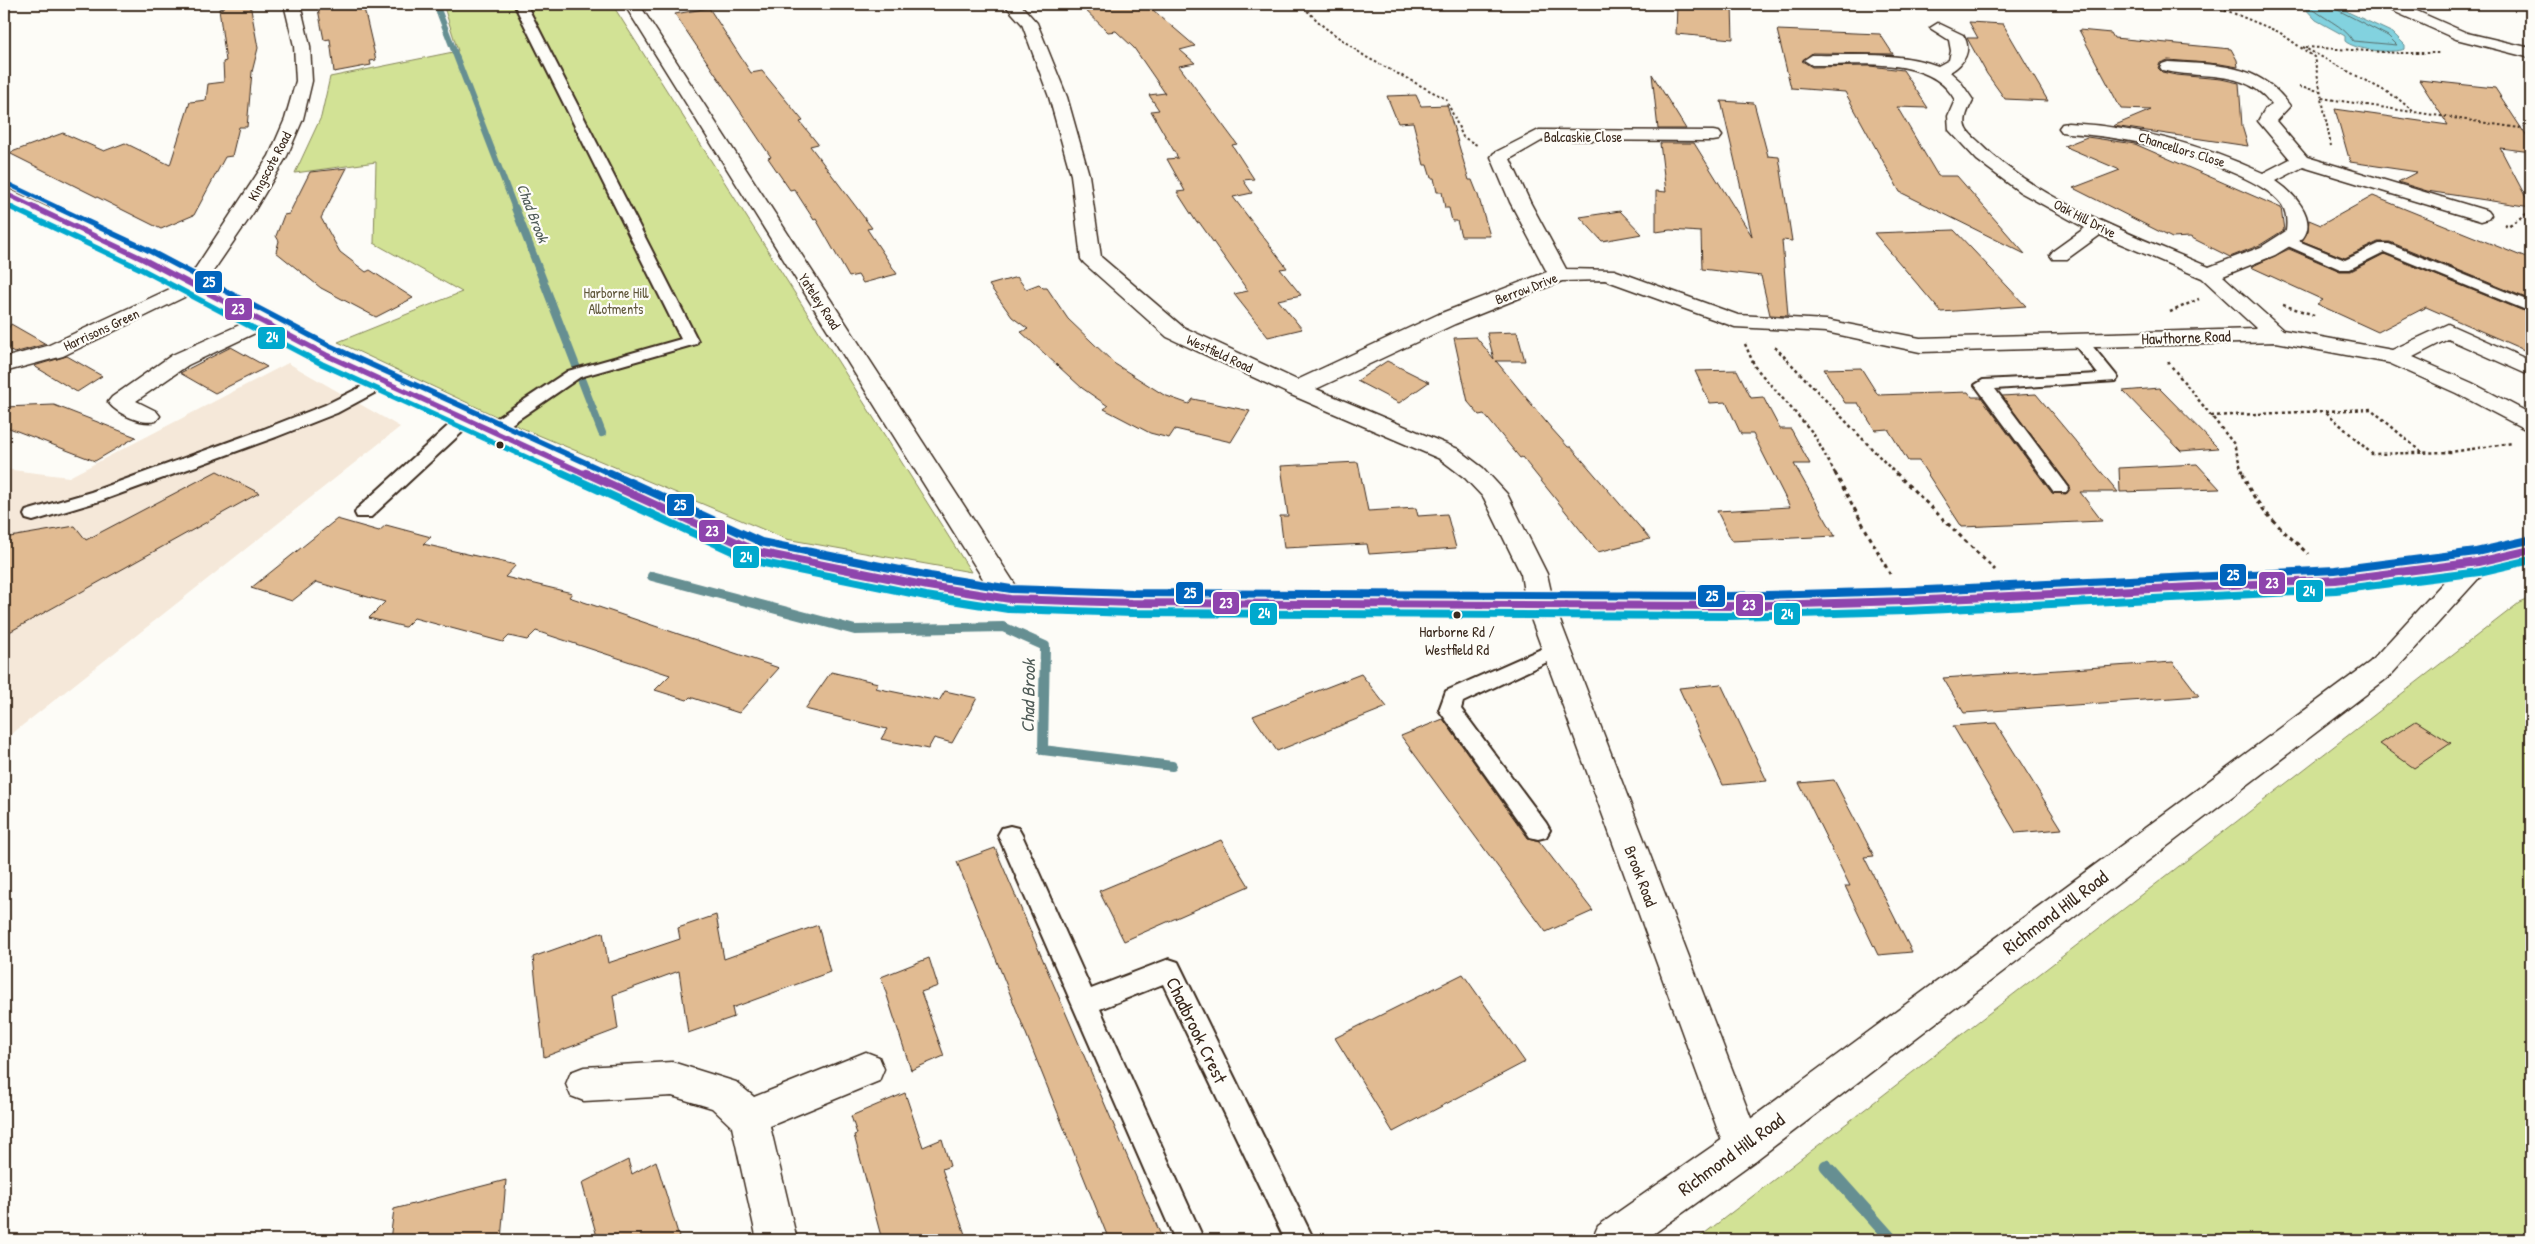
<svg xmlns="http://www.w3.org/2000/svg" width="2535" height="1244" font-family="'Patrick Hand',sans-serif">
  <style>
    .built { fill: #f5e8d9 }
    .green { fill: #d2e295; stroke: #86865a }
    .water { fill: #82d2df; stroke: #668f92 }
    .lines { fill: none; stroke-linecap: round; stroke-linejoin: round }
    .shore { stroke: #576d6b; stroke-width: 1 }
    .stream-far3 { stroke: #668f92; stroke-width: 6 }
    .stream-far2 { stroke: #668f92; stroke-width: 8 }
    .stream-far1 { stroke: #668f92; stroke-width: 10 }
    .stream { stroke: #668f92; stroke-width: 13 }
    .building { fill: #e1bb92; stroke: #3b2a1e }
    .lane-casing { stroke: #3b2a1e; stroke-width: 4 }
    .street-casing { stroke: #3b2a1e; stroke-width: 3 }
    .secondary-casing { stroke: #3b2a1e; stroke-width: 3 }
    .path-far2 { stroke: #3b2a1e; stroke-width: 2; stroke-dasharray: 2.5 2.5; stroke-linecap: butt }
    .path-far1 { stroke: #3b2a1e; stroke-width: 2.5; stroke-dasharray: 3 3; stroke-linecap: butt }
    .path { stroke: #3b2a1e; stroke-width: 3; stroke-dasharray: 4 4; stroke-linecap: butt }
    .lane { fill: #fdfcf7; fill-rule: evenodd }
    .street { fill: #fdfcf7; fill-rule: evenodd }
    .secondary { fill: #fdfcf7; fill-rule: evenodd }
    .bus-1-far2-casing { stroke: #fdfcf7; stroke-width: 7 }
    .bus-1-far1-casing { stroke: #fdfcf7; stroke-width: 9 }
    .bus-1-casing { stroke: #fdfcf7; stroke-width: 11 }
    .bus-2-far2-casing { stroke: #fdfcf7; stroke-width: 7 }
    .bus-2-far1-casing { stroke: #fdfcf7; stroke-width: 9 }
    .bus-2-casing { stroke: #fdfcf7; stroke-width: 11 }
    .bus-3-far2-casing { stroke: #fdfcf7; stroke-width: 7 }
    .bus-3-far1-casing { stroke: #fdfcf7; stroke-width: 9 }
    .bus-3-casing { stroke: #fdfcf7; stroke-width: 11 }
    .bus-1-far2 { stroke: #8e44ad; stroke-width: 4.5 }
    .bus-1-far1 { stroke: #8e44ad; stroke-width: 5.5 }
    .bus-1 { stroke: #8e44ad; stroke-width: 8 }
    .bus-2-far2 { stroke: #00a9ce; stroke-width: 4.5 }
    .bus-2-far1 { stroke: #00a9ce; stroke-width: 5.5 }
    .bus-2 { stroke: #00a9ce; stroke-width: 8 }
    .bus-3-far2 { stroke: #0065bd; stroke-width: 4.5 }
    .bus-3-far1 { stroke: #0065bd; stroke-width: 5.5 }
    .bus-3 { stroke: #0065bd; stroke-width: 8 }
    .bus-dot { fill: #3b2a1e; stroke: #fdfcf7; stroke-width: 2 }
    .labels { text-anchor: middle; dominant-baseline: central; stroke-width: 4.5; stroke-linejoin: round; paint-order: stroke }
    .far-street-label { font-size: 14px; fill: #3b2a1e; stroke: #fdfcf7 }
    .far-park-label { font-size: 14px; fill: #61583c; stroke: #fdfcf7 }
    .far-water-label { font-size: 15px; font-style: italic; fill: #505c58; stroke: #fdfcf7 }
    .bus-label { font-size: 15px; fill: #3b2a1e; stroke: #fdfcf7 }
    .street-label { font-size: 16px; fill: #3b2a1e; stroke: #fdfcf7 }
    .water-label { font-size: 18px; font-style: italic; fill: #505c58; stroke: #fdfcf7 }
    .near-street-label { font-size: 19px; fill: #3b2a1e; stroke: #fdfcf7 }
    .line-badge { stroke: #fdfcf7; stroke-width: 2 }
    .badge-label { font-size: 14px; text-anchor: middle; font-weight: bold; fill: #fff }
  </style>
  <rect width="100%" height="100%" fill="#fdfcf7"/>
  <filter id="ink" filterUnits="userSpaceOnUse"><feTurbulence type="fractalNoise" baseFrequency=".02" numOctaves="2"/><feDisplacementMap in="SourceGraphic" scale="10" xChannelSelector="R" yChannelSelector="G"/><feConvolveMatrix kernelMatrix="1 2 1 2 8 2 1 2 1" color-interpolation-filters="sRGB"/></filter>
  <g filter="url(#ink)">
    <path class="built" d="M288,363l112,64 -396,313v-271l65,8z"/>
    <path class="green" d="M443,4h169l359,568 -185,-33 -269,-113 -179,-84 124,-50 -88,-49 2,-81 -81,11 26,-56 9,-40 128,-26z
      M2531,598v642h-835l823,-637z"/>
    <path class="water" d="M2301,4h35l14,9 43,20 12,12v4c-12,5 -51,1 -60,-8v-5l-29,-16z"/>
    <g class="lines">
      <path class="shore" d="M2307,4c14,14 37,21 46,37l44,4 -9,-9 -52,-27 -2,-5"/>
      <path class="stream-far3" d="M436,4l79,205"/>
      <path class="stream-far2" d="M515,208l87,225"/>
      <path class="stream-far1" d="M652,576l203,54 148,-3 42,19 -2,104 129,16"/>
      <path class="stream" d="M1826,1166l66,74"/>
    </g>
    <path class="building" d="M224,4h26l8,44 -6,24 -5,55h-8l-7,29 -7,1 -31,58 -33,14 -152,-76 54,-20 41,18 21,-8 45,22 20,-63 16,-2 2,-16 16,-2 -1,-20 3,-1 -7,-52 5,-1z
      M317,4h46l13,56 -6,1 1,4 -37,7 -4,-33 -6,1z
      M1079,4h67l49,42 -15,4 15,13 -16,3 58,78 -5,1 22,34 -11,1 9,13 -19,4 54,71 -7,1 21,26 -23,5 24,29 -34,8 -34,-43 14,-3 -49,-69 -2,1 -20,-31 8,-1 -18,-32 11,-1 -27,-47 8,-1 -10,-15 16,-2 -31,-45 -18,-17 -8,1z
      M1677,4l55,2 1,33 -57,-5z
      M709,8l42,65 11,-2 41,50 -3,1 18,22 -8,2 62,82 -5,1 30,45 -34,9 -5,-8 -9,2 -33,-58 -2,1 -20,-31 -4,1 -22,-32 3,-1 -96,-143z
      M1969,22l34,2 45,77 -43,-2 -18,-25 -20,-36h11z
      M1777,30l103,4 13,20 -81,-1 -10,8 10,6 58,-1 33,4 25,38 -31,-1 41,69h19l68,78 -125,-62 -55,-100 -54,-4z
      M2079,30l32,3 3,5 117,11 6,11 1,7 -18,-3 -52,-4 -8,3 -2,5 4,4 14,3 45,4 18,4 3,43 6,20 -135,-20 38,-16 -30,-1z
      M1652,74l34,55h-28z
      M2419,80l76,8 36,55v9l-31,-4 31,59 -104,-16 -29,-9 19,-10 -67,-10 -15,-53 113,16z
      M1416,95l5,11 26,-1 22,75h3l6,15 12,41h-29l-4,-15h-5l-3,-13h-4l-3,-16h-5l-3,-14h-3l-4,-13h-3l-11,-43 -15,1 -11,-27z
      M1721,101l33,2 14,53 11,1 13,84 -10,-1 6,76 -18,-1 -9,-39 -59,-7 -1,-37 -31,-2 -14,2v-41l10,1 -6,-49h34l58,93z
      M2087,137l48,7 146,64 3,22 -24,15 -30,12 -40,-20 -18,1 -99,-50 47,-18 -56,-24z
      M347,168l-26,50 19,34 26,20 4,-2 43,28 -37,19 -55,-29 -45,-36 3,-11 -3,-5 8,-21 5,-1 21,-42z
      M2373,196l158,64v40l-141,-58h-12l-33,16 -43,-17 6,-10 1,-11 12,5z
      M1620,211l22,23 -40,7 -22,-24z
      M1954,230l72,76 -85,6 -67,-79z
      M2289,249l51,22h11l33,-17 147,60v39l-105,-46 -48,25 -61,-28 6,-4 -72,-33z
      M1017,277l9,12 13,-5 4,4h4l21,31 47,45 49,31 25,9 4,-5 57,12 -19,31 -56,-13 -6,9 -19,-5 -46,-24 4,-3 -26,-18 -61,-56 7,-3 -16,-12 -23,-32z
      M11,324l35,20 -32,9 -10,-6v-11z
      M1517,332l8,29h-29l55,67 17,19h3l79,92 -52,13 -76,-95 -2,1 -36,-44 -5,1 -11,-13 -14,-64 22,-1 18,22 -7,-26z
      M231,347l36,20 -52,26 -35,-20z
      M67,356l35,20 -25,16 -43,-26z
      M1387,361l42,21 -30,21 -42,-22z
      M1861,368l17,27 90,-3 4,5h9l71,96 14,1 4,-7 -68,-91 34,-2 82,98h-38l22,29 -140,6 -43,-66h-11l-20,-32 -13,1 -17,-27h-13l-21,-34z
      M1737,370l14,28 12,-1 17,32h11l19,35h-16l41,72 -103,5 -15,-30 73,-4 -37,-73h-12l-15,-32 -16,1 -15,-32z
      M2159,388l59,60 -37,3 -58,-60z
      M54,405l82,32 -41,24 -91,-35v-19z
      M1358,462l10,49 48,-3 2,8 29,-2 9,34 -87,6 -2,-10 -83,4 -4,-32h8l-7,-50z
      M2197,464l23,25 -100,3 -1,-24z
      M217,471l42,22 -255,142v-97l71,-12 11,14z
      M337,519l42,12 7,-6 45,12 -8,7 93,21 -11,12 67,16 -3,4 210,71 -40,45 -49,-16 -3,3 -32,-10 15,-15 -134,-44 -9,9 -18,-4 -6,6 -89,-24 -9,9 -36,-9 16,-16 -69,-20 -24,19 -41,-13z
      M2173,662l26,34 -235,17 -21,-35z
      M831,672l47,11 -3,5 64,13 6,-10 32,7 -25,45 -18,-5 -6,11 -47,-10 6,-10 -82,-20z
      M1361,674l26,33 -110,44 -24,-35z
      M1721,684l46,97 -44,4 -44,-97z
      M1443,719l85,119 11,3 54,70 -47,21 -145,-196z
      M2416,721l35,22 -37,25 -34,-24z
      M1996,723l66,106 -46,4 -63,-107z
      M1834,780l40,76 -10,1 48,95 -34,3 -33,-69h5l-51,-103z
      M1221,840l28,46 -125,55 -25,-50z
      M995,848l168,392h-54l-152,-378z
      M716,915l8,44 94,-34 12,47 -98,36 2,9 -46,16 -9,-62 -66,24 5,34 -74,28 -11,-100 70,-25 5,31 72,-24 -2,-11z
      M929,958l9,28 -17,6 23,64 -33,14 -30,-93z
      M1463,974l62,88 -132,70 -58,-94z
      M905,1093l18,54 19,-8 8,27 -8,3 25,71h-85l-28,-105 3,-1 -6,-18z
      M628,1160l4,14 24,-13 24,79h-82l-16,-57z
      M506,1180l-5,60h-111l4,-31z"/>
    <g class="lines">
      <g class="lane-casing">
        <path id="lane" d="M514,4h12l172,337 -2,3 -116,33 -83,57h-12l-3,-4 3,-4 83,-55 113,-32z
          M2286,236l59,24 34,-16h10l142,58v10l-147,-60 -34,17h-10l-59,-26 -2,-3z
          M2079,335l6,2 31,38 2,3 -2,3 -121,8 74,99 -3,4h-12l-79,-107 8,-5 115,-6 -27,-34z
          M383,376l8,5 -2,4 -52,28 -61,24 -173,63 -70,21 -7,-2 -2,-4 2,-4 65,-19 173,-63 61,-24z
          M466,414l6,1 3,4 -3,4 -101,94h-14l-2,-4 2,-4 103,-94z
          M1557,642l7,2 3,5 -3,5 -101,48 -2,7 85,114 4,7 -4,7 -8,2 -8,-2 -91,-127 7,-19z
          M1010,826l8,2 4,7 69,154 78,-30 9,3 136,278h-29l-122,-256 -63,25 104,231h-29l-177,-405 4,-7z"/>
      </g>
      <g class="street-casing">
        <path id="street" d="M284,4h16l10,42 2,35 -9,38 -16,37 -34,57 -52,76 -138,67 -59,16v-14l43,-12 140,-65 82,-125 16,-37 11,-38 -2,-35z
          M624,4h15l381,588 4,7 -4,7 -10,2 -10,-2z
          M1004,4h16l17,19 30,74 22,78 12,82 82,70 114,53 142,-66 108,-42 -37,-70 -19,-45 3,-4 45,-23 174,1 6,1 3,4 -3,4 -6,1 -170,-1 -33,19 20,43 36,67 48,1 124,45 88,5 94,18 337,-9 -55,-51 -102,-43 -33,24h-14l-3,-4 3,-4 32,-23 -65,-36 -43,-32 -28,-30 -1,-14 7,-16c-25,-46 -98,-34 -143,-35l-8,-5 8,-5c41,1 87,-4 126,11l11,-6 2,-9 -2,-11 -19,-12 8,-5 25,12c10,15 1,29 -13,37l10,9 13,19c-4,8 -11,20 -6,29 2,5 9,10 13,14 56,57 156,93 229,124l52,-20 25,-16c1,-8 1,-18 -4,-26 -10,-14 -29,-23 -44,-30 -55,-25 -110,-38 -170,-42l-6,-1 -3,-4 3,-4 6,-1c69,4 132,21 195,50l27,-14 -32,-38 7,-12 7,-4c-26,-38 -72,-25 -110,-35l-2,-3 2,-3 6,-2c48,3 91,0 122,44l-14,15 31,36 181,54 3,4 -3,4 -7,2 -178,-54 -27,14c16,11 42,36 27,57l-28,17 -52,21 60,54 109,20 56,-26 83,37v15l-83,-37 -35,18 59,26 59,31v16l-8,-2 -67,-35 -67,-30 -113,-21 -356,10 -94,-20 -91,-5 -130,-47 -43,1 -107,43 -139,65 142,60 25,19 24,26 40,80 7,31 208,542 -6,13 -13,6 -13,-6 -6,-13 -198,-542 -5,-31 -37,-76 -19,-20 -25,-19 -151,-65 -122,-57 -83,-74 -3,-4 -10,-84 -22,-78 -27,-73z
          M2381,4h20l66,29 64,15v10l-75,-19 -72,-32z
          M262,315l8,1 3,5 -3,5 -82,39 -52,36 20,10 4,5 -4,5c-14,4 -39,-7 -48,-19l4,-5 60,-42z
          M866,1052l13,5 5,12 -5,12 -109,45 27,114h-40l-25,-113 -20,-19 -40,-12 -88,5 -13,-5 -5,-12 5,-12 13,-5 88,-5 64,20 18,15z"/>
      </g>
      <g class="secondary-casing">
        <path id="secondary" d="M4,187l146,68 184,95 430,194 164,33 82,13 122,4 598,3 176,-5 430,-21 142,-18 53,-12v18l-44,10 -97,107 -634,484 -111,80h-53l6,-14 132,-92 640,-472 81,-88 -115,15 -430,21 -176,5 -598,-3 -122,-4 -82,-13 -179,-37 -431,-198 -182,-97 -132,-63z"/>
      </g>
      <path class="path-far2" d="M1300,4l24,23 42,30 80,42 17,38 14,8
        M2211,4l68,28 35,25 17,89
        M2303,47l93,50 18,15 105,16 10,-5
        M2306,47l92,6h42
        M2299,87l21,4
        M2322,98l90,14"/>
      <path class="path-far1" d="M2504,224l4,2 23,-15
        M2283,305l34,11
        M2170,312l29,-13
        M1745,344l10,23 58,66 23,42
        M1775,347l122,128
        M2168,362l66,82 9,31
        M2211,416l114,-5
        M2421,452l-50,-43 -46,2 47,43 79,-2 61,-9"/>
      <path class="path" d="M1835,473l55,101
        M1896,473l99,97
        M2243,473c9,32 41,58 65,81"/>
      <use href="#lane" class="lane"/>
      <use href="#street" class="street"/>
      <use href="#secondary" class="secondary"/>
      <g class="bus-1-far2-casing">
        <path id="bus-1-far2" d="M4,193l34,16"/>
      </g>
      <g class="bus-1-far1-casing">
        <path id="bus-1-far1" d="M35,208l108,51 183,96 262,120"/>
      </g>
      <g class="bus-1-casing">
        <path id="bus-1" d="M586,473l172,79 170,34 82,13 122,4 598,3 176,-5 430,-21 142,-18 53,-12"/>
      </g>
      <g class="bus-2-far2-casing">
        <path id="bus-2-far2" d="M4,204l11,5"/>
      </g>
      <g class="bus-2-far1-casing">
        <path id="bus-2-far1" d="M12,208l127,60 183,96 243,111"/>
      </g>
      <g class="bus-2-casing">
        <path id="bus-2" d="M562,473l192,88 172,35 82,13 124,4 598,3 176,-5 430,-21 143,-18 52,-12"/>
      </g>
      <g class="bus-3-far2-casing">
        <path id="bus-3-far2" d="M8,184l53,25"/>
      </g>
      <g class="bus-3-far1-casing">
        <path id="bus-3-far1" d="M58,208l90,42 182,96 283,129"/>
      </g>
      <g class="bus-3-casing">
        <path id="bus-3" d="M610,473l151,69 169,34 81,13 121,4 598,3 176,-5 429,-21 141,-18 53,-12"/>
      </g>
      <use href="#bus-1-far2" class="bus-1-far2"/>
      <use href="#bus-1-far1" class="bus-1-far1"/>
      <use href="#bus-1" class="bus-1"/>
      <use href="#bus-2-far2" class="bus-2-far2"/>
      <use href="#bus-2-far1" class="bus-2-far1"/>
      <use href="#bus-2" class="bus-2"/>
      <use href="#bus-3-far2" class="bus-3-far2"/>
      <use href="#bus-3-far1" class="bus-3-far1"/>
      <use href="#bus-3" class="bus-3"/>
    </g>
  </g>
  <g class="bus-dot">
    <circle cx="500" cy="445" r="4.5"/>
    <circle cx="1457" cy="615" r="4.5"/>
  </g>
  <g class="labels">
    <g class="far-street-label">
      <text x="1583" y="136">Balcaskie Close</text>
      <text transform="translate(2182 149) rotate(17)">Chancellors Close</text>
      <text transform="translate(269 166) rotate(-62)">Kingscote Road</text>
      <text transform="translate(2085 218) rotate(27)">Oak Hill Drive</text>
      <text transform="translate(1526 288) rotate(-21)">Berrow Drive</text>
      <text transform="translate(820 301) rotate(57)">Yateley Road</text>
      <text transform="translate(101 329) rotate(-25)">Harrisons Green</text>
      <text transform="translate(1220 353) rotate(25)">Westfield Road</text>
    </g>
    <g class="far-park-label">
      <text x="616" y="292">Harborne Hill<tspan x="616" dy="16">Allotments</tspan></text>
    </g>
    <g class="far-water-label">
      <text transform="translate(533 213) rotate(69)">Chad Brook</text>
    </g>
    <g class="bus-label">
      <text x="1457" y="631">Harborne Rd /<tspan x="1457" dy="18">Westfield Rd</tspan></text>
    </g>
    <g class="street-label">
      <text transform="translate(2186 337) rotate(-2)">Hawthorne Road</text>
      <text transform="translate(1641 876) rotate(69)">Brook Road</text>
    </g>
    <g class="water-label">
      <text transform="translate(1028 696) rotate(-89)">Chad Brook</text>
    </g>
    <g class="near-street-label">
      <text transform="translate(2055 912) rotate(-37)">Richmond Hill Road</text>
      <text transform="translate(1197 1030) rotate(64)">Chadbrook Crest</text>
      <text transform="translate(1731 1154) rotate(-36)">Richmond Hill Road</text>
    </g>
  </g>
  <g class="line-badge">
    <rect x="194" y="270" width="29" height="24" rx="5" fill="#0065bd"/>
    <rect x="224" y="297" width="29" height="24" rx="5" fill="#8e44ad"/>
    <rect x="257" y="326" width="29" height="24" rx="5" fill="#00a9ce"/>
    <rect x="666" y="493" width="29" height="24" rx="5" fill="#0065bd"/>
    <rect x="698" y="519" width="28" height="24" rx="5" fill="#8e44ad"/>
    <rect x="732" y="545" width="28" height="24" rx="5" fill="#00a9ce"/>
    <rect x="2219" y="563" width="28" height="24" rx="5" fill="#0065bd"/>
    <rect x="2258" y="571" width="28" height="24" rx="5" fill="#8e44ad"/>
    <rect x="2295" y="579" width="29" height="24" rx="5" fill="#00a9ce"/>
    <rect x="1175" y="581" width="29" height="24" rx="5" fill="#0065bd"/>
    <rect x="1697" y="584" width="29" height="24" rx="5" fill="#0065bd"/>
    <rect x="1212" y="591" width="28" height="24" rx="5" fill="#8e44ad"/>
    <rect x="1735" y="593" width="29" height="24" rx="5" fill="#8e44ad"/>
    <rect x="1249" y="602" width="29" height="24" rx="5" fill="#00a9ce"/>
    <rect x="1773" y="602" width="28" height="24" rx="5" fill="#00a9ce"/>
  </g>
  <g class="badge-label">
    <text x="209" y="287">25</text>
    <text x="238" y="314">23</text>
    <text x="272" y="342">24</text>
    <text x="680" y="510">25</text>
    <text x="712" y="536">23</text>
    <text x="746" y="562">24</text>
    <text x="2233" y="580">25</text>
    <text x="2272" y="588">23</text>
    <text x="2309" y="596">24</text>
    <text x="1190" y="598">25</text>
    <text x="1712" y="601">25</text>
    <text x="1226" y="608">23</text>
    <text x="1749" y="610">23</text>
    <text x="1264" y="618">24</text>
    <text x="1787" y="619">24</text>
  </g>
  <rect width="2535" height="1244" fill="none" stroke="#fdfcf7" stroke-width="20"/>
  <rect x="10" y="10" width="2515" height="1224" fill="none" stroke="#3b2a1e" stroke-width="2" filter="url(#ink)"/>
</svg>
